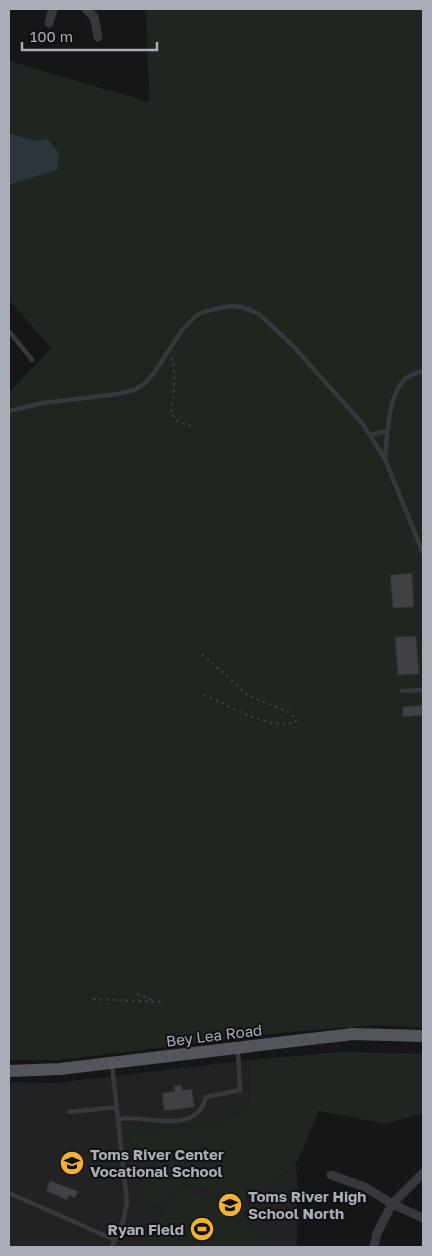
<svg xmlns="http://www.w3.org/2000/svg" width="432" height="1256" font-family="'Golos Text',sans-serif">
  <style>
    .built { fill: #222225 }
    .green { fill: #1e261f }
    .water { fill: #2c353c }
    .building { fill: #404145; stroke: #303034 }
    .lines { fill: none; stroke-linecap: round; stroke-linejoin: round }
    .path { stroke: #3d3f44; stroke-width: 2; stroke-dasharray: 2.5 4; stroke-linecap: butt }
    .lane { stroke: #37383d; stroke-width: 4.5 }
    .street { stroke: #37383d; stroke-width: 9 }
    .primary { stroke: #53555c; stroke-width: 12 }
    .labels { text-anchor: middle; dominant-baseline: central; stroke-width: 4; stroke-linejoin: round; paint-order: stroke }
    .street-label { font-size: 15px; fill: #a8adb8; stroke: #111113 }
    .poi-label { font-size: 15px; font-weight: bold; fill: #a8adb8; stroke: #111113; text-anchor: start }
  </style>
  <rect width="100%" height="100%" fill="#161618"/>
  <path class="built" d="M250,1060l-1,46 -27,15 -94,12 52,49 60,21 55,-37 2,6v75h-288v-165l46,1z"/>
  <path class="green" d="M146,9h277v1019l-40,-3 -31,2 -64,5 -229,28h-50v-667l42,-45 -42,-48v-115l47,-15 -20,-29 -27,-8v-72l140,41z
    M341,1052l82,2v59l-37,11 -67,-13 -24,55 -55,37 -60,-21 -18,26 -16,-7 -18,-68 94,-12 27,-15 1,-46z
    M179,1188l59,23 28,36h-126z"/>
  <path class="water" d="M9,133l27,8 12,-2 11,14 -2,17 -48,15z"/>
  <path class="building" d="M412,573l2,34 -21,1 -3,-33z
    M416,636l3,38 -21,1 -3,-38z
    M423,705v10l-20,2v-10z
    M182,1085v5l10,-1 2,18 -30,4 -2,-18 13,-2 -1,-5z
    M50,1181l28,10 -3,7 -6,-3 -2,5 -21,-9z"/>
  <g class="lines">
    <path class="path" d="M172,357c2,10 3,20 2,29 -1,21 -11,34 18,40
      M202,654l47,42 42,17 5,7 -1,3c-36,4 -60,-16 -92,-28
      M137,994l15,6
      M93,999l71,3"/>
    <path class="lane" d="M9,331l23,29
      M9,411l34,-8 75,-9 16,-4 10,-6 10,-11 28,-43 15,-15 9,-4 24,-5 12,1 17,7 34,32 69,77 23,36 38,94
      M370,435l17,-4
      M385,459c2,-21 3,-70 23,-82 5,-3 11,-5 15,-6
      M402,691l21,-1
      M69,1112l48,-5
      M119,1119c27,-5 77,18 87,-22l34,-7 -2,-40
      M9,1193l106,47
      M112,1247l11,-25 4,-20 -15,-137"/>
    <path class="street" d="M86,9l8,8 4,20
      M49,23l4,-14
      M331,1175l34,12 27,17 31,14
      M374,1247l3,-14 15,-29 31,-31"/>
    <path class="primary" d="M9,1071l51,-2 293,-35 70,2"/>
  </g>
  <defs>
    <g id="school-disc" transform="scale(1.25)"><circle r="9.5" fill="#f2b134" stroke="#111113"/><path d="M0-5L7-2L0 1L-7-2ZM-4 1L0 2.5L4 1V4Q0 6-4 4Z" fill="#111"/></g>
    <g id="stadium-disc" transform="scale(1.25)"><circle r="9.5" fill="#f2b134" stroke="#111113"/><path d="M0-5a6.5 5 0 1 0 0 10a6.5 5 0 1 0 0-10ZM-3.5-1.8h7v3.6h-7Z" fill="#111"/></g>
  </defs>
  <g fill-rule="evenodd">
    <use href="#school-disc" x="72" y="1163"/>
    <use href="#school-disc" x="230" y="1205"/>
    <use href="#stadium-disc" x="202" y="1229"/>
  </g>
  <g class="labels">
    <g class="street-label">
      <text transform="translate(214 1035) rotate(-7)">Bey Lea Road</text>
    </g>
    <g class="poi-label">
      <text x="90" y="1154">Toms River Center<tspan x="90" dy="17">Vocational School</tspan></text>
      <text x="248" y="1196">Toms River High<tspan x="248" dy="17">School North</tspan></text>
      <text x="184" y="1229" text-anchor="end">Ryan Field</text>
    </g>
  </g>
  <rect width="432" height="1256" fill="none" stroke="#a8adb8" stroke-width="20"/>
  <path d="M22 42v8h135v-8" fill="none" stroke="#a8adb8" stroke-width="2.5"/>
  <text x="30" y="42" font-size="15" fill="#a8adb8" stroke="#111113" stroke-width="4" paint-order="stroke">100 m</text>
</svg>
